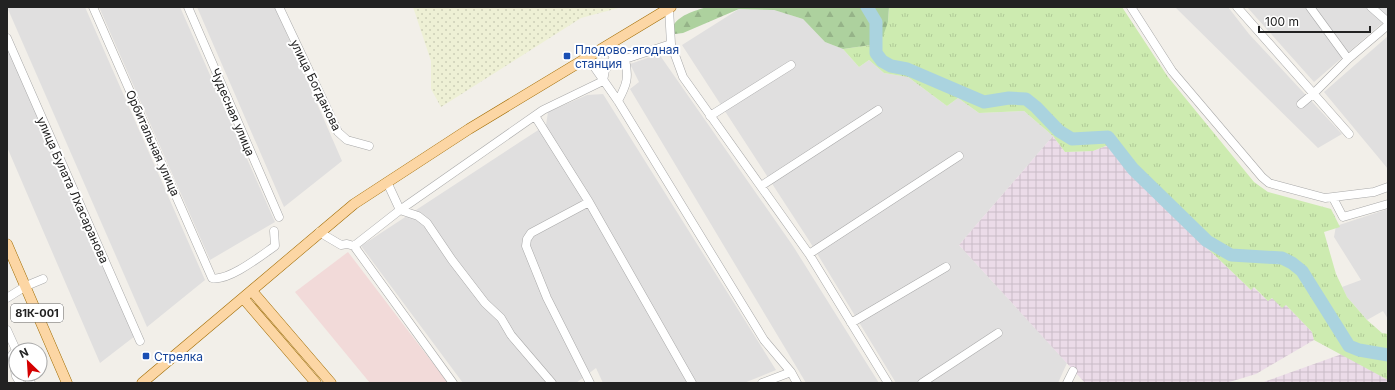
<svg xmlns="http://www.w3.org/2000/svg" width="1395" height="390" font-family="Inter,sans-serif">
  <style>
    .residential { fill: #e0dfdf }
    .commercial { fill: #f2dad9 }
    .industrial { fill: url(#industrial-grid) }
    .farmland { fill: url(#farmland-dots) }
    .grass { fill: url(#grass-tufts) }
    .forest { fill: url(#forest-firs) }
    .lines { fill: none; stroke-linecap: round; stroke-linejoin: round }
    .river { stroke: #aad3df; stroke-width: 13 }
    .minor-casing { stroke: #a9a9a9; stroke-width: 9 }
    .major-casing { stroke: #a06b00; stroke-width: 11 }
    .minor { stroke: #fff; stroke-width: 8 }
    .major { stroke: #fcd6a4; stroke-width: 10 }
    .transit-dot { fill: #1a4fb4; stroke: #fff; stroke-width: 1.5 }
    .labels { text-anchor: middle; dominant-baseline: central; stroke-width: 4; stroke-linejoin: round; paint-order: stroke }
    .shield { fill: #fff; stroke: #646464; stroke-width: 1 }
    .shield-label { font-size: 11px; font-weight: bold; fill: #222 }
    .transit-label { font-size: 12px; fill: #164399; stroke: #fff; text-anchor: start }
    .street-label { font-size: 12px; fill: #222; stroke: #fff }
  </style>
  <defs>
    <pattern id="industrial-grid" width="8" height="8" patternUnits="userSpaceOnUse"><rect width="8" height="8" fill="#ebdbe8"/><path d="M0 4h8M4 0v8" fill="none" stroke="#c9bcc7"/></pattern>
    <pattern id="farmland-dots" width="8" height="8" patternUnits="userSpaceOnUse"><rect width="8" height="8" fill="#eef0d5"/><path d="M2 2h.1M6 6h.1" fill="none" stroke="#ccceb7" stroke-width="1.8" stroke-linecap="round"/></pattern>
    <pattern id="grass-tufts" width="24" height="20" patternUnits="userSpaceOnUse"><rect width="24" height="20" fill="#cdebb0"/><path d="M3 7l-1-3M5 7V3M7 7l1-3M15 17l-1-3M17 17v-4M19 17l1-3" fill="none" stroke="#b0c997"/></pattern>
    <pattern id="forest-firs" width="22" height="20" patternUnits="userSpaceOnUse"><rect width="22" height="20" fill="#add19e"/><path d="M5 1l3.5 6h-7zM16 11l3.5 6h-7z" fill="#95b388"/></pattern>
  </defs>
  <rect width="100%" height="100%" fill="#f2efe9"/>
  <path class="residential" d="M7,7h78l120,273 -58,47z
    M99,7h81l95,215 -65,38z
    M197,7h78l67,154 -58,46z
    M1175,7h53l21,27 93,100 -24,14z
    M1247,7h141v11l-74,64z
    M739,9l35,1 29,9 22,23 18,7 16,18 10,-7 15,13 24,4 39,29 11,-8 21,15 45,-2 29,25 -94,109 108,118 -9,20h-162l-86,-141 -128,-197z
    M1388,36v133l-64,-77z
    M7,47l128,289 -35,27 -93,-216z
    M659,54l134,192 86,137h-73l-176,-294 9,-7 -9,-18z
    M603,94l173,276 -32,13h-141l-7,-15 -20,15h-113l-102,-137 185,-121 2,-13 39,-17z
    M1388,209v110l-5,-8 -16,9 -20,-23 -5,-10 19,-7 -27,-43 2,-11z"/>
  <path class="commercial" d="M348,252l100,131h-78l-75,-91z"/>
  <path class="industrial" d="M1053,136l12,16 28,-1 15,-6 46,52 97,93 2,-3 15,14 4,-3 14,7 26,27 2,8 -58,34 -30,9h-141l-126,-138z
    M1342,354l46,26v3h-127z"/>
  <path class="farmland" d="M413,7h209l-41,11 -140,89 -10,-18v-28z"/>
  <path class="grass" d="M889,7h233l46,70 86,105 14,10 63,17 9,18 -16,5 12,42 11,23 20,23 15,13 6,1v46l-74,-40 -2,-8 -26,-27 -4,3 -10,-10 -4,3 -14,-14 -3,3 -97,-93 -46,-52 -15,6 -28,1 -12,-16 -29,-25 -45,2 -21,-15 -11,8 -39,-29 -24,-4 -15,-13 -10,7 -16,-18 28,-4 17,-23z"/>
  <path class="forest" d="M707,7h182l-1,15 -5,14 -12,9 -28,4 -18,-7 -22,-23 -29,-9 -35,-1 -56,24 -8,1 -3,-6c6,-13 22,-17 35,-21z"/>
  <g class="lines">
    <path class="river" d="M867,7l9,15v31l6,8 9,5 16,3 77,33 25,-4 17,1 10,8 23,24 13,8 36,-2 25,32 74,72 24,14 51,3 10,5 10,8 47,75 10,4 29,5"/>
    <g class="minor-casing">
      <path id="minor" d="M93,7l119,271c16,4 50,-23 63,-32l-1,-15
        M188,7l91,210
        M279,7l59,125 9,8 22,6
        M1131,7l41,64 90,106 7,6 56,15 49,-6 14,-5
        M1237,7l112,127
        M1310,7l38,52
        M1371,7l17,15
        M669,8l2,36 12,33 126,177 79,129
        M7,38l133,303
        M608,46l6,12 11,1 46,-15
        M588,58l30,43 146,239 27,32
        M618,101c9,-17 11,-23 7,-42
        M1301,104l13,-11 34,-34 40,-34
        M535,116l54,86 103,181
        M710,116l81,-51
        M387,182l13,28 143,-100 60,-29 2,-11 9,-12
        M761,186l117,-76
        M1333,198l10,19 45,-13
        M589,202l-58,31 -4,6 -1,7 21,52 43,85
        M319,232l22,13 6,-1 7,2
        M809,254l150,-98
        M7,298l19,-12 17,-7
        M851,323l95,-56
        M7,330l9,20
        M16,350l-4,5 4,21 4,7
        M27,374l4,9
        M453,383l-99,-137 46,-36 18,6 9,7 25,37 33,43 16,15 10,17 41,48
        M762,383l29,-11 6,11
        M922,383l76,-50
        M1067,383l6,-12"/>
    </g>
    <g class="major-casing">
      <path id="major" d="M7,244l60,139
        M252,291l79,92
        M243,298l73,85
        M142,383l212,-179 115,-75 202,-122"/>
    </g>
    <use href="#minor" class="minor"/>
    <use href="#major" class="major"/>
  </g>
  <g class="transit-dot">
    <rect x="563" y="52" width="8" height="8" rx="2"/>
    <rect x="142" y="352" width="8" height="8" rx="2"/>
  </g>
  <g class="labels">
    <rect class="shield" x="11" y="304" width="52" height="18" rx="3"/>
    <g class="shield-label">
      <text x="37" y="313">81К-001</text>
    </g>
    <g class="transit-label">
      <text x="575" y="49">Плодово-ягодная<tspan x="575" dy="14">станция</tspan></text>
      <text x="154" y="356">Стрелка</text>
    </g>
    <g class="street-label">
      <text transform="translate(316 85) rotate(64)">улица Богданова</text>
      <text transform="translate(233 112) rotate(67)">Чудесная улица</text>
      <text transform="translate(153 143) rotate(66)">Орбитальная улица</text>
      <text transform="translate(73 190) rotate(66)">улица Булата Лхасаранова</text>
    </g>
  </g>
  <rect width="1395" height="390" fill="none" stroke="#222222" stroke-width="16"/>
  <g transform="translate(28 362) rotate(335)"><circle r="19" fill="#ffffff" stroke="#a7a7a7"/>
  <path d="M0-3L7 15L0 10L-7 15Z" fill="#d40000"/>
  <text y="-6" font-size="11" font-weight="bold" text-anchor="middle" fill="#222222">N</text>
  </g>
  <path d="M1259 26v6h111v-6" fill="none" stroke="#222222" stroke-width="2"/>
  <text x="1265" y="26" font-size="12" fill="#222222" stroke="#ffffff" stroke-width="3" paint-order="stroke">100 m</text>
</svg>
